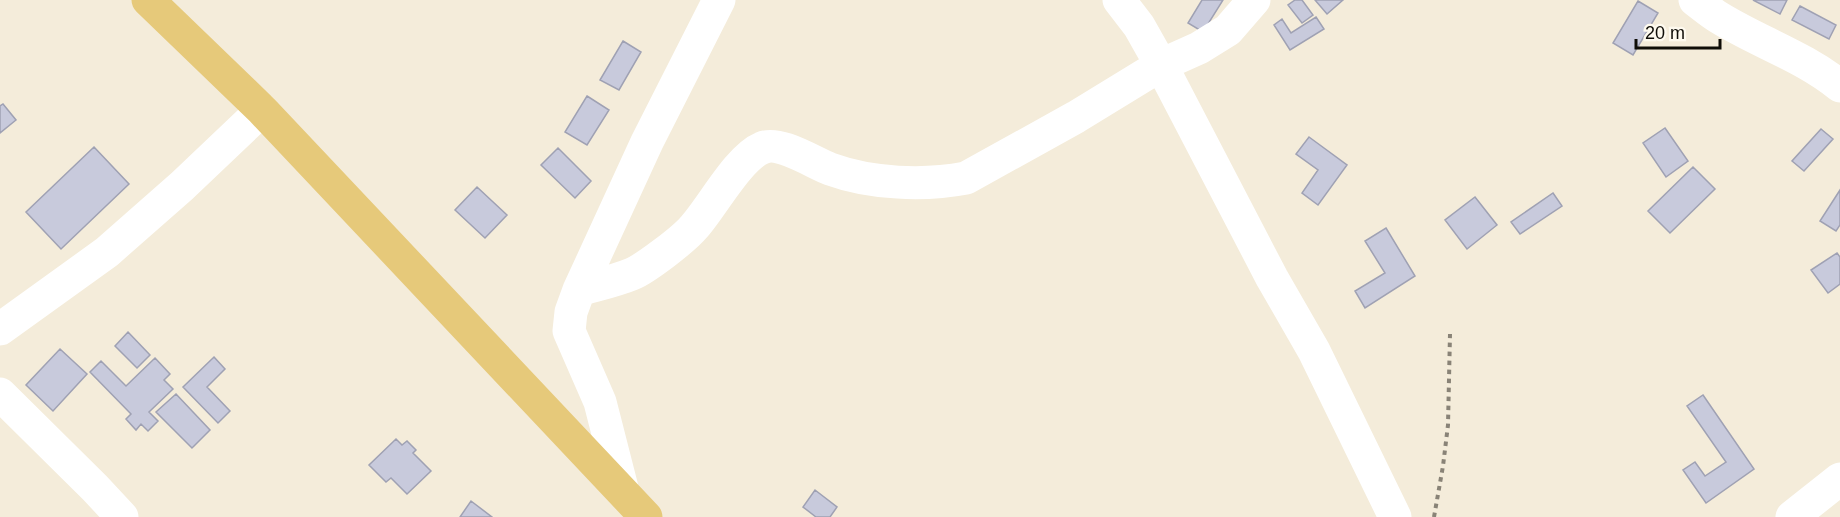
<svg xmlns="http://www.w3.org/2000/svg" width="1840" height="517" font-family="Arial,sans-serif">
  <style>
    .building { fill: #c8cadc; stroke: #9fa1b3; stroke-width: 1.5 }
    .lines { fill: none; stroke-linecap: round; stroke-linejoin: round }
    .path { stroke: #898377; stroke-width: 4; stroke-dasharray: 4.5 4.5; stroke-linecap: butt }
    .minor { stroke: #fff; stroke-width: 33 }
    .highway { stroke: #e6c97a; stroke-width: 33 }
  </style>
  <rect width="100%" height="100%" fill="#f4ecda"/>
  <path class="building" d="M1202,0h21l-20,32 -15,-9z
    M1295,0h7l11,15 -11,8 -14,-18z
    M1315,0h28l-16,14z
    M1753,0h34l-7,14z
    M1638,1l20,12 -25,42 -20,-12z
    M1800,6l36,19 -7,14 -37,-19z
    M1316,17l8,12 -34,21 -16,-25 8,-6 9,14z
    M623,41l18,11 -22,38 -19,-10z
    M587,96l22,14 -22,35 -22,-13z
    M3,104l13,16 -16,13v-27z
    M1665,128l23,33 -22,16 -23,-34z
    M1821,129l12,10 -29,32 -12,-10z
    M1309,137l38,28 -29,40 -16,-12 16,-23 -22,-16z
    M94,147l35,37 -68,65 -35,-37z
    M558,148l33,33 -16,17 -34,-33z
    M1693,167l22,22 -45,44 -22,-22z
    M477,187l30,28 -22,23 -30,-28z
    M1840,190v35l-4,6 -16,-10z
    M1553,193l9,13 -42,28 -9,-12z
    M1475,197l22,28 -30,24 -22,-29z
    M1386,228l29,48 -50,32 -10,-17 30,-18 -20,-32z
    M1837,253l3,4v27l-12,9 -17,-23z
    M128,332l22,23 -13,13 -22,-22z
    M60,349l27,25 -34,37 -27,-26z
    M214,357l11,12 -18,18 23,24 -12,12 -35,-36z
    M155,358l15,16 -6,6 9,9 -24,23 9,9 -10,10 -7,-7 -5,6 -10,-11 5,-5 -41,-42 11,-11 25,25z
    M176,394l34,36 -18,18 -36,-36z
    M1703,395l51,74 -48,34 -23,-33 12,-8 10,14 21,-14 -39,-56z
    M396,439l6,6 5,-4 9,9 -3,3 18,18 -24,23 -16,-16 -5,4 -17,-17z
    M815,490l22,17 -7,10h-14l-13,-10z
    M471,501l21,16h-32z"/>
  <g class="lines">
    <path class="path" d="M1434,517l9,-51 5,-41 2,-91"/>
    <path class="minor" d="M1119,0l20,26 22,39 111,213 42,73 81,166
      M1695,0c8,6 15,12 23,17 40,25 85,39 122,69
      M579,290c17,-5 36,-9 53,-16 14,-6 52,-35 62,-47 18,-20 44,-69 68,-79 17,-8 52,15 68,21 41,15 94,17 136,9l110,-61 85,-52 38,-17 29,-18 26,-30
      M0,329l107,-77 75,-66 80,-76
      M0,394l95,94 27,29
      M623,492l-23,-90 -31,-71 2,-19 8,-22 68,-148 72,-142
      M1792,517l48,-38"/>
    <path class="highway" d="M148,0l114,110 384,407"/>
  </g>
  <path d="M1636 39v9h84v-9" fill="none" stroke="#0f0d07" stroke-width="3"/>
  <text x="1645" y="39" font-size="18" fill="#0f0d07" stroke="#fefaef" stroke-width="4.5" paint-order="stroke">20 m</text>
</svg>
